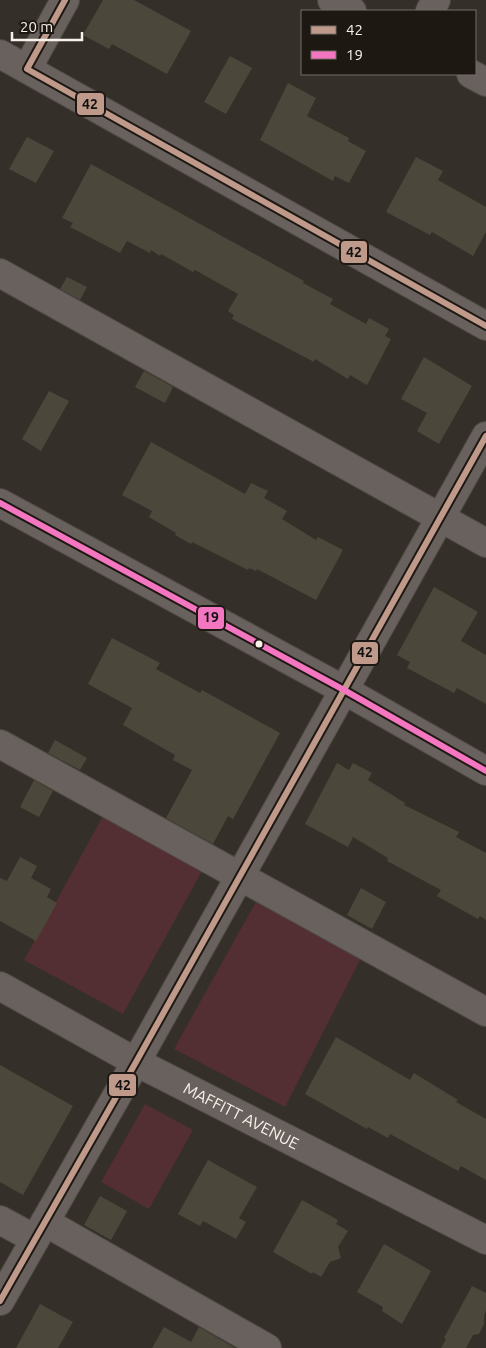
<svg xmlns="http://www.w3.org/2000/svg" width="486" height="1348" font-family="Ubuntu,sans-serif">
  <style>
    .green { fill: #532e32 }
    .building { fill: #4c473b }
    .lines { fill: none; stroke-linecap: round; stroke-linejoin: round }
    .minor-casing { stroke: #504a45; stroke-width: 30 }
    .minor { stroke: #68615e; stroke-width: 28 }
    .bus-1-casing { stroke: #1e1813; stroke-width: 10 }
    .bus-2-casing { stroke: #1e1813; stroke-width: 10 }
    .bus-1 { stroke: #bf9a8b; stroke-width: 6 }
    .bus-2 { stroke: #f476c1; stroke-width: 6 }
    .bus-dot { fill: #faf2ea; stroke: #1e1813; stroke-width: 2 }
    .labels { text-anchor: middle; dominant-baseline: central; stroke-width: 4; stroke-linejoin: round; paint-order: stroke }
    .street-label { font-size: 16px; fill: #faf2ea; stroke: #1e1813 }
    .line-badge { stroke: #1e1813; stroke-width: 2 }
    .pale-badge-label { font-size: 14px; text-anchor: middle; font-weight: bold; fill: #111 }
  </style>
  <rect width="100%" height="100%" fill="#352f29"/>
  <path class="green" d="M103,816l99,55 -79,143 -99,-54z
    M259,896l104,58 -78,153 -111,-58z
    M145,1104l48,26 -44,79 -48,-27z"/>
  <path class="building" d="M103,0h31l57,31 -24,43 -55,-30 -3,5 -26,-14z
    M230,56l22,12 -26,46 -22,-12z
    M288,83l28,15 -9,18 42,22 -1,3 18,10 -17,32 -14,-7 -2,5 -73,-41z
    M27,137l27,14 -18,32 -27,-14z
    M416,157l27,14 -5,9 48,27v25l-13,24 -41,-24 -2,3 -44,-23z
    M91,164l213,117 -1,2 30,16 -3,5 36,20 3,-6 20,11 -4,7 6,3 -24,46 -17,-10 -2,4 -33,-20 -1,3 -82,-43 2,-4 -6,-4 10,-17 -43,-24 -2,2 -32,-18 -1,2 -9,-6 -1,3 -23,-12 -7,12 -50,-26 3,-4 -11,-5z
    M67,277l20,10 -7,13 -20,-11z
    M424,357l48,29 -33,58 -22,-13 10,-18 -26,-14z
    M144,371l29,16 -8,16 -30,-16z
    M49,391l20,10 -28,50 -19,-12z
    M151,442l94,52 6,-11 17,8 -4,7 23,13 -5,8 34,21 2,-3 25,13 -27,50 -59,-31 -1,2 -7,-3 -1,2 -56,-28 -1,2 -16,-9 1,-2 -27,-16 3,-6 -30,-16z
    M434,587l44,25 -17,29 25,14v49l-29,-16 -3,5 -47,-25 3,-6 -13,-7z
    M112,638l48,25 -4,6 44,24 2,-3 78,43 -47,86 -5,-3 -15,28 -47,-26 26,-48 -19,-10 2,-5 -7,-4 -45,-26 9,-17 -44,-24z
    M55,740l32,18 -7,12 -32,-17z
    M337,763l12,7 4,-7 19,10 -4,7 37,23 -1,2 55,27 -3,5 30,16v67l-6,-4 -2,3 -41,-23 4,-6 -54,-29 1,-3 -35,-21 -5,10 -43,-23z
    M34,780l19,11 -14,26 -19,-10z
    M20,857l17,9 -6,12 20,11 -4,8 10,6 -21,38 -36,-20v-43l7,3z
    M361,888l25,14 -14,27 -25,-14z
    M336,1037l74,43 4,-7 44,27 -2,2 30,17v61l-25,-14 -3,5 -68,-37 -2,4 -20,-11 -1,2 -62,-35z
    M0,1065l73,41 -50,89 -23,-13z
    M208,1160l49,27 -18,31 7,4 -10,17 -33,-18 -3,5 -22,-12z
    M100,1196l27,15 -16,29 -27,-15z
    M302,1200l36,20 -2,4 12,7 -10,16 3,11 -11,4 -9,15 -8,-5 -1,2 -39,-22z
    M384,1244l47,27 -29,53 -20,-13 1,-4 -26,-15z
    M472,1286l14,7v18l-2,5v8l-5,10 -6,1 -7,13h-25l5,-9 -2,-1z
    M40,1304l33,18 -15,26h-42z
    M164,1327l27,15 8,-15 36,21h-83z"/>
  <g class="lines">
    <g class="minor-casing">
      <g id="minor">
        <path d="M332,0l20,11"/>
        <path d="M430,11l6,-11"/>
        <path d="M0,54l486,272"/>
        <path d="M27,69l38,-69"/>
        <path d="M471,74l15,8"/>
        <path d="M0,273l486,270"/>
        <path d="M0,503l344,187 142,81"/>
        <path d="M0,744l486,268"/>
        <path id="s1" d="M0,986l136,76 350,178"/>
        <path d="M0,1220l35,19"/>
        <path d="M45,1222l222,126"/>
        <path d="M0,1301l136,-239 350,-626"/>
      </g>
    </g>
    <use href="#minor" class="minor"/>
    <g class="bus-1-casing">
      <path id="bus-1" d="M65,0l-38,69 459,257
        M0,1301l136,-239 350,-626"/>
    </g>
    <g class="bus-2-casing">
      <path id="bus-2" d="M0,503l344,187 142,81"/>
    </g>
    <use href="#bus-1" class="bus-1"/>
    <use href="#bus-2" class="bus-2"/>
  </g>
  <circle class="bus-dot" cx="259" cy="644" r="4.5"/>
  <g class="labels">
    <g class="street-label">
      <text stroke="none"><textPath href="#s1" startOffset="274">MAFFITT AVENUE</textPath></text>
    </g>
  </g>
  <g class="line-badge">
    <rect x="76" y="92" width="29" height="24" rx="5" fill="#bf9a8b"/>
    <rect x="340" y="240" width="28" height="24" rx="5" fill="#bf9a8b"/>
    <rect x="197" y="606" width="28" height="24" rx="5" fill="#f476c1"/>
    <rect x="351" y="641" width="28" height="24" rx="5" fill="#bf9a8b"/>
    <rect x="108" y="1073" width="29" height="24" rx="5" fill="#bf9a8b"/>
  </g>
  <g class="pale-badge-label">
    <text x="90" y="109">42</text>
    <text x="354" y="257">42</text>
    <text x="211" y="622">19</text>
    <text x="365" y="657">42</text>
    <text x="123" y="1090">42</text>
  </g>
  <rect x="301" y="10" width="175" height="65" fill="#1e1813" stroke="#766f69"/>
  <rect x="311" y="26" width="25" height="8" fill="#bf9a8b" stroke="#766f69"/>
  <text x="346" y="35" font-size="15" fill="#faf2ea">42</text>
  <rect x="311" y="51" width="25" height="8" fill="#f476c1" stroke="#766f69"/>
  <text x="346" y="60" font-size="15" fill="#faf2ea">19</text>
  <path d="M12 32v8h70v-8" fill="none" stroke="#faf2ea" stroke-width="2.5"/>
  <text x="20" y="32" font-size="15" fill="#faf2ea" stroke="#1e1813" stroke-width="4" paint-order="stroke">20 m</text>
</svg>
